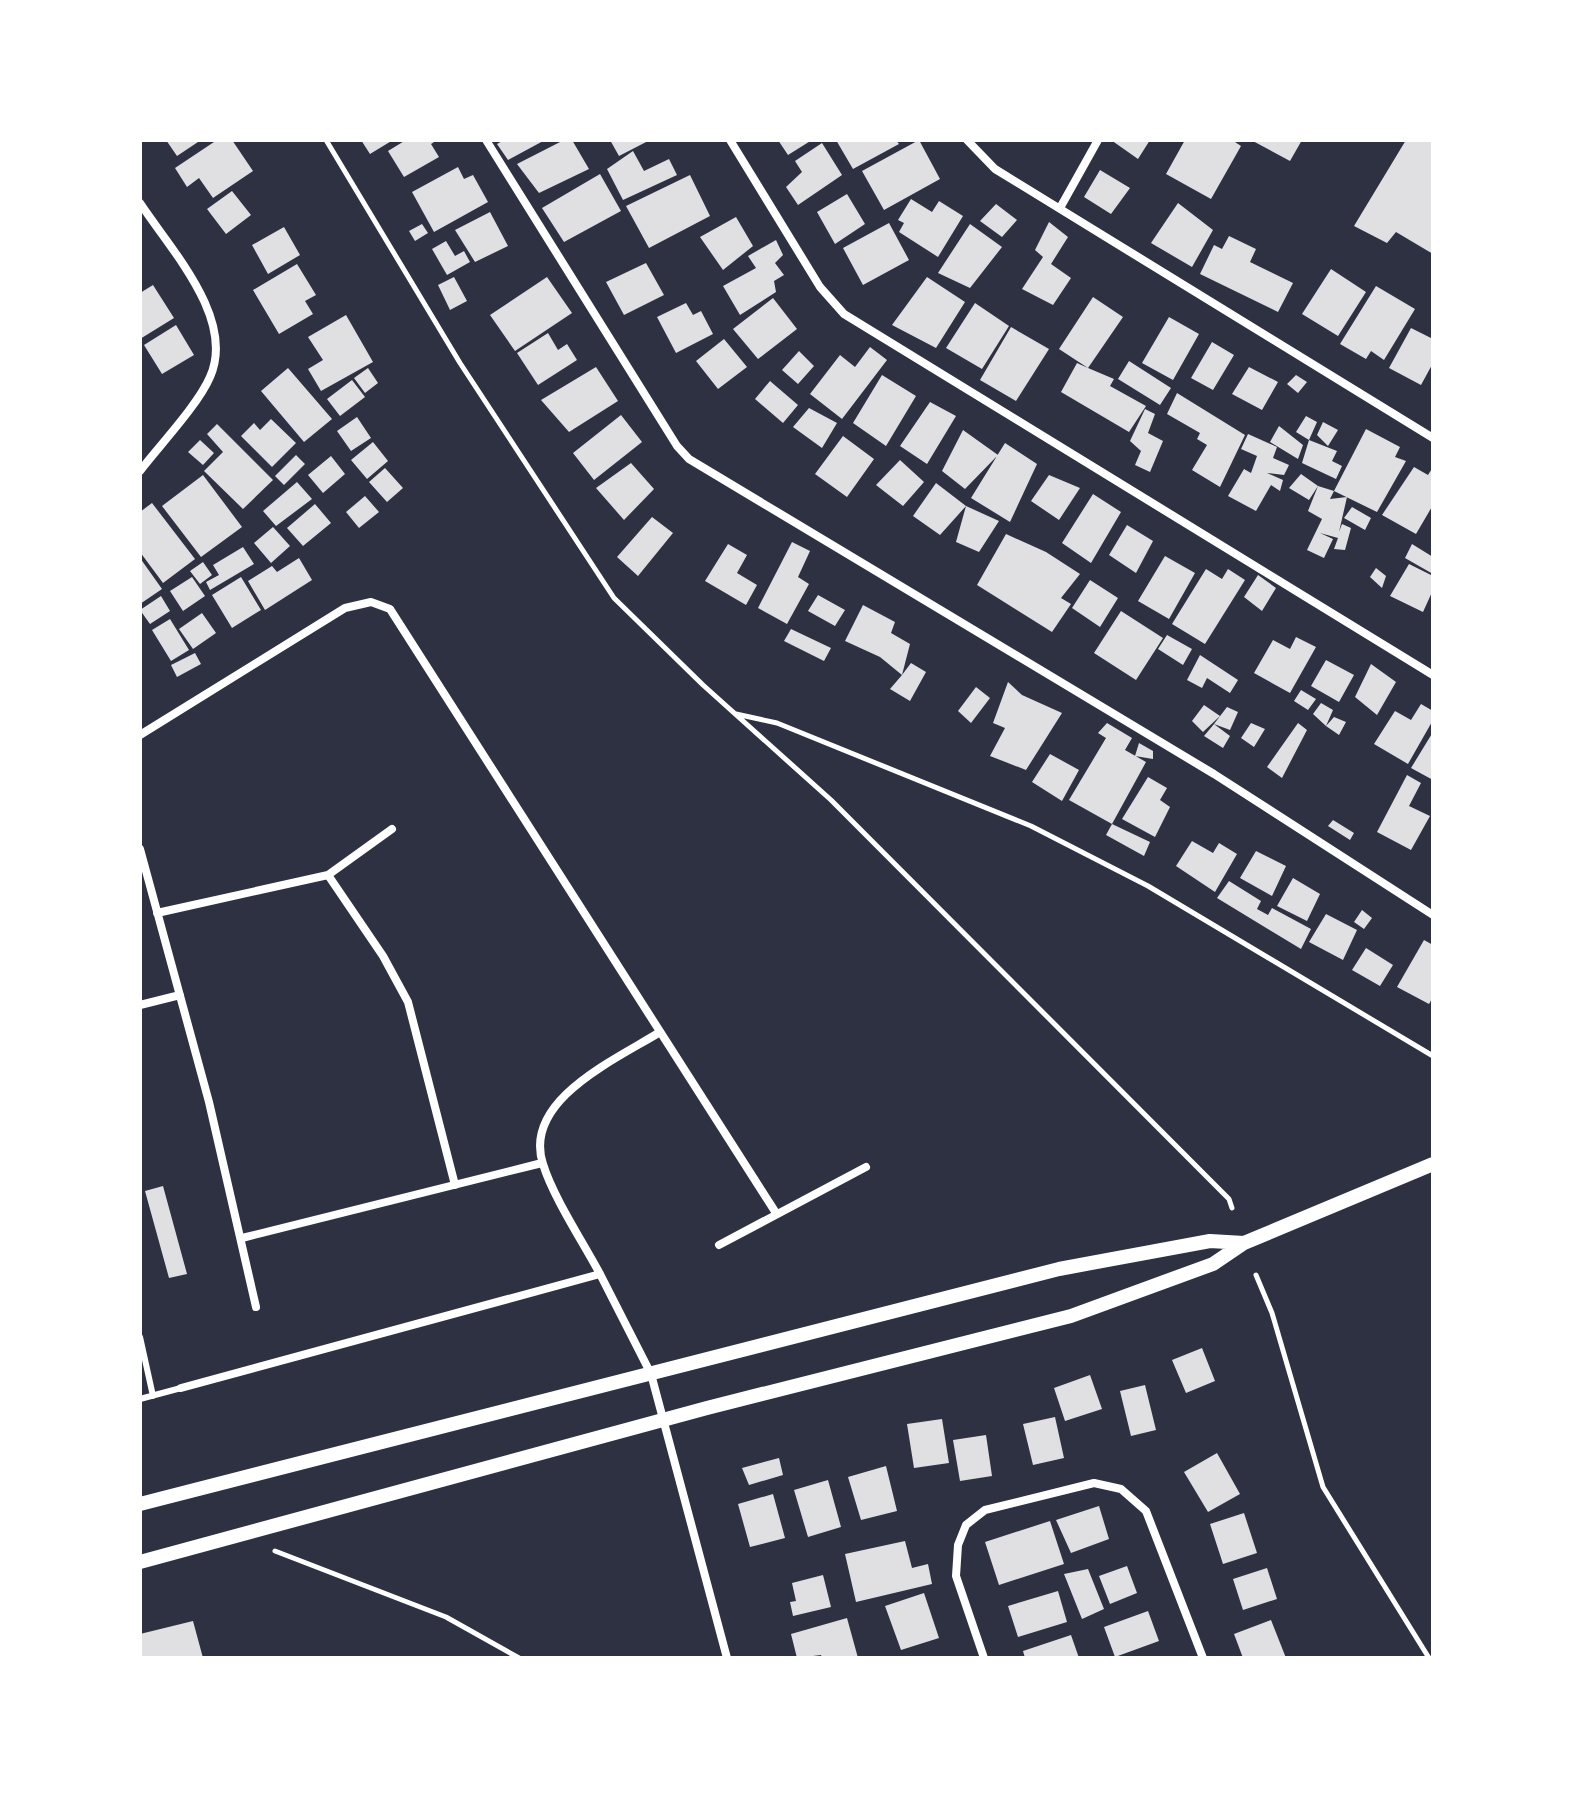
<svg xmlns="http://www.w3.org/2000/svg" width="1573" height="1798" font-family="Spectral,serif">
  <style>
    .building { fill: #e0e0e3 }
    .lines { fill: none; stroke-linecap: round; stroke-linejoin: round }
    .path { stroke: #fff; stroke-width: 5 }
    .service { stroke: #fff; stroke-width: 6 }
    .minor { stroke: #fff; stroke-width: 8 }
    .tertiary { stroke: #fff; stroke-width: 14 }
  </style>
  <rect width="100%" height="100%" fill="#2d3142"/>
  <path class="building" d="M166,140h35l-24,16z
    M217,140h15l21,31 -40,27 -14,-20 -12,9 -12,-19z
    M361,140h32l-23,14z
    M406,140h31l-6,4 8,13 -35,20 -16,-26z
    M504,140h41l-37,20 -11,-16z
    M564,140h8l17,29 -50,24 -22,-29z
    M610,140h40l-31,16z
    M778,140h34l-24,15z
    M836,140h60l3,4 -46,25z
    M919,140l21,39 -56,31 -22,-39z
    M1111,140h39l-12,19z
    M1185,140h47l9,6 -30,53 -45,-25z
    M1251,140h51l-12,21z
    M1406,140h27v114l-37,-22 -9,11 -33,-17z
    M822,143l20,32 -44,30 -12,-18 16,-15 -7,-11z
    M633,151l11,20 25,-12 8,16 -54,25 -16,-31z
    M458,167l6,12 9,-4 15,27 -54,30 -22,-40z
    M1100,170l30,18 -19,26 -27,-17z
    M600,174l21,37 -57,31 -22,-34z
    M690,175l20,41 -61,32 -23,-42z
    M232,191l19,24 -25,19 -19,-25z
    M847,194l18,30 -30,20 -18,-32z
    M911,199l21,13 7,-11 24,15 -25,41 -39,-25 5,-9 -6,-3z
    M1178,203l35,27 -21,37 -41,-24z
    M996,204l21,16 -15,17 -22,-16z
    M490,212l18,34 -33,16 -20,-32z
    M736,217l17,29 -30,24 -23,-33z
    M1049,222l19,15 -17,27 20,14 -18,27 -31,-16 21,-32 -8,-7z
    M889,223l20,37 -46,25 -20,-37z
    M422,224l6,9 -13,8 -6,-10z
    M970,224l32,23 -32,41 -32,-15z
    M284,227l16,28 -32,19 -16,-29z
    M1229,236l27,13 -6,13 43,21 -15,29 -78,-38 14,-29 8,4z
    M776,240l7,15 -8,8 9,12 -10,6 2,11 -36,23 -17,-29 33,-18 -8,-12z
    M446,241l9,15 9,-5 6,11 -23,13 -15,-26z
    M646,263l18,32 -40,20 -18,-33z
    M297,264l19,31 -11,6 8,13 -34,20 -26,-44z
    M1331,269l35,23 -28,44 -36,-22z
    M454,277l13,24 -17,9 -12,-25z
    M547,277l25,36 -57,38 -25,-36z
    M927,277l38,25 -29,46 -44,-23z
    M153,285l21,33 -34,21v-46z
    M1376,286l39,23 -31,51 -13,-9 -5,8 -26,-15z
    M1093,297l30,20 -35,51 26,11 -4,7 36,20 -17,26 -68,-40 16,-29 11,5 -29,-19z
    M773,298l24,31 -39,30 -25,-30z
    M686,303l7,12 8,-4 12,23 -37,19 -19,-36z
    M975,303l34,23 -27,43 -36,-21z
    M346,315l27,47 -52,29 -13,-22 15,-9 -15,-23z
    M1169,317l30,17 -26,46 -31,-17z
    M176,325l18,30 -32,19 -18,-29z
    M1011,327l38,22 -33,52 -36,-21z
    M1411,328l22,11v24l-12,22 -32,-17z
    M548,333l10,17 9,-6 10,16 -39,25 -21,-32z
    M724,339l23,28 -29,22 -22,-28z
    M1212,342l22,13 -21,35 -22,-12z
    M870,347l17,13 -45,59 -32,-25 30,-39 15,12z
    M799,351l15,15 -16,18 -16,-14z
    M1129,361l42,27 -11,17 -42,-26z
    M596,367l22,34 -49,31 -28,-32z
    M1249,367l29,15 -16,28 -30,-16z
    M288,368l44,51 -28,23 -43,-51z
    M368,368l10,15 -13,10 -11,-15z
    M882,375l34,21 -30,50 -33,-23z
    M1296,375l11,7 -9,11 -11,-9z
    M352,380l13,17 -25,19 -13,-17z
    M770,381l28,24 -15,18 -28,-24z
    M1177,393l68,42 -25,52 -28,-17 15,-25 -10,-6 3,-6 -33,-19z
    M930,402l26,14 -29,48 -27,-18z
    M809,408l28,15 -15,25 -29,-21z
    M1145,409l10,5 -7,19 15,8 -13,31 -15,-7 6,-14 -11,-10z
    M621,415l21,27 -48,38 -21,-27z
    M1306,416l11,6 -8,18 -13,-8z
    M357,417l14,21 -20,13 -14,-20z
    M271,419l25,24 -24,24 -31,-31 13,-13 6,7z
    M1323,422l15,8 -10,16 -11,-11z
    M217,424l56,56 -30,29 -39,-38 19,-19 -16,-18z
    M1279,426l24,19 -5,14 -28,-17z
    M1366,429l34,18 -5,10 11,4 -29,51 -43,-21 -4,8 17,-2 -8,35 3,-8 9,4 -6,22 -11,-1 4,-11 -18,-5 13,6 -9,19 -17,-8 15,-31 -14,-8 10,-25 16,5z
    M963,430l35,25 -33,34 -23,-18z
    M1248,434l29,13 -4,11 16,7 -5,10 -17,-2 16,7 -3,11 -9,-6 -15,26 -28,-15 16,-27 7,4 6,-17 -16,-7z
    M843,436l31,23 -27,38 -32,-23z
    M200,440l14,13 -11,12 -15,-13z
    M1309,440l28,11 -5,10 10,5 -6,13 -34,-16z
    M373,442l15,19 -21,18 -16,-19z
    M1005,443l32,21 -27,58 -39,-24z
    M296,455l9,9 -21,21 -9,-9z
    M331,456l14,18 -22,19 -15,-18z
    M900,460l24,22 -21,24 -27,-21z
    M631,463l23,26 -30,31 -28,-32z
    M1414,467l14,8 5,-8v38l-17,29 -34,-19z
    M385,468l18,20 -16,14 -18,-20z
    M1301,474l17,12 -9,14 -20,-12z
    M203,475l39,52 -41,30 -39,-51z
    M1049,475l31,13 -21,32 -28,-19z
    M297,482l15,17 -36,27 -13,-15z
    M936,483l30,23 -26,29 -27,-19z
    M1093,494l28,18 -30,51 -29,-20z
    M365,496l14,16 -20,16 -13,-16z
    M152,503l43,56 -32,24 -23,-31v-40z
    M315,504l16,19 -28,23 -16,-18z
    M966,506l33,15 -20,31 -23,-10z
    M1352,507l19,11 -6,12 -21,-12z
    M652,517l21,16 -35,43 -21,-19z
    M1127,525l26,16 -17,32 -27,-18z
    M273,527l17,19 -19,17 -17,-20z
    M1006,534l40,18 34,22 -19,24 10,6 -19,28 -75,-47z
    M792,542l18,9 -12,26 11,7 -22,40 -29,-16z
    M728,544l19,11 -10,18 20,12 -11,20 -41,-24z
    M1412,544l21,13v17l-28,-16z
    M243,547l11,17 -44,26 -4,-8 13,-7 -6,-10z
    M1165,556l30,17 -26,46 -31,-18z
    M140,558l22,31 -22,15z
    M299,558l13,22 -47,30 -17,-29 24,-15 5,6z
    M203,562l9,13 -12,9 -10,-13z
    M1409,564l24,12v14l-10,22 -33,-16z
    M1376,568l10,8 -4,12 -12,-11z
    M1206,569l16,10 6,-10 17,11 -40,64 -33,-20z
    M1258,575l18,13 -14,23 -18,-14z
    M192,577l13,19 -22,15 -13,-20z
    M241,577l20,33 -29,18 -20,-33z
    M1090,580l28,18 -18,29 -28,-19z
    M818,595l27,15 -10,16 -27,-15z
    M161,596l9,15 -20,13 -10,-14z
    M863,605l32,17 -4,11 19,11 -8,31 9,-12 15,9 -16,29 -20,-12 12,-14 -22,-18 -35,-16z
    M1121,611l42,27 -27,42 -42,-27z
    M202,613l14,20 -23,16 -14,-20z
    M170,619l19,31 -18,11 -19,-31z
    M791,629l40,19 -7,13 -40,-20z
    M1167,635l25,14 -9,16 -25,-16z
    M1296,637l20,10 -26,46 -36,-20 19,-33 17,9z
    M195,653l6,11 -24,13 -6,-12z
    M1200,655l38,25 -8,13 -23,-15 -5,10 -15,-8z
    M1326,660l28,15 -15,27 -28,-16z
    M1371,664l25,18 -19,33 -22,-18z
    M1008,682l14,13 40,18 -36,57 -36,-14 15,-28 -12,-5z
    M976,687l14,11 -19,25 -13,-12z
    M1301,690l15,9 -8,11 -14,-9z
    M1321,703l12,7 -7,16 8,-9 12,5 -7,13 -13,-9 -13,-12z
    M1421,704l12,7v9l-25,44 -34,-20 21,-33 16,9z
    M1204,705l16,11 -17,16 -11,-11z
    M1227,707l11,5 -8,18 -16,-6z
    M1107,723l25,15 -7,12 21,12 -34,62 -43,-24 37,-62 -8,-5z
    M1251,723l14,6 -11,18 -13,-9z
    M1298,723l9,7 -25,48 -15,-11z
    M1214,724l16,12 -7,12 -19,-12z
    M1433,732v48l-22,-12z
    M1139,743l14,8v8l-18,-3z
    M1050,754l29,16 -17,31 -30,-19z
    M1407,775l14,8 -12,23 21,10 -19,34 -34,-18z
    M1148,777l19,11 -7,12 10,7 -15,30 -33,-18z
    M1333,820l21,13 -4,7 -22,-14z
    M1112,824l38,18 -6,14 -38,-21z
    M1192,841l21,12 6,-10 18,11 -22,38 -39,-26z
    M1256,851l30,15 -14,30 -32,-18z
    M1293,878l27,16 -13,27 -30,-15z
    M1229,881l32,20 -4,8 11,6 4,-7 39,21 -10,20 -84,-51z
    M1362,910l10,8 -8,11 -10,-7z
    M1326,914l31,16 -14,30 -34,-18z
    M1424,940l9,5v52l-4,7 -32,-17z
    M1366,948l27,17 -13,21 -28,-16z
    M163,1186l24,88 -18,4 -24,-87z
    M1202,1348l13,33 -29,12 -14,-33z
    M1090,1375l12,34 -37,12 -11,-33z
    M1145,1385l11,45 -25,6 -11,-45z
    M1055,1417l9,41 -31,7 -10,-41z
    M942,1419l7,44 -35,5 -7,-44z
    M986,1435l6,41 -32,5 -7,-41z
    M1217,1453l23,41 -32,18 -24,-40z
    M779,1458l4,17 -34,10 -7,-17z
    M886,1466l11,45 -36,9 -13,-43z
    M828,1480l13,47 -33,10 -14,-47z
    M773,1494l12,44 -35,9 -12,-43z
    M1099,1506l10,33 -38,14 -15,-33z
    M1244,1513l13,40 -34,11 -13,-40z
    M1050,1521l14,43 -65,21 -14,-43z
    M905,1541l7,27 16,-4 4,20 -76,18 -11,-48z
    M1127,1566l10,27 -27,11 -11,-28z
    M1267,1568l10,31 -34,11 -10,-31z
    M1088,1569l16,40 -22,10 -18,-45z
    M823,1575l8,32 -38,9 -3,-14 6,-1 -4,-18z
    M1058,1591l9,31 -49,15 -10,-31z
    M924,1593l15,45 -38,12 -16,-44z
    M1148,1611l11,30 -44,16 -11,-30z
    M847,1618l11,40h-36l-1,-3 -24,3 -6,-24z
    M1271,1620l15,38h-43l-9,-24z
    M193,1621l10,37h-63v-24z
    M1071,1635l8,23h-54l-2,-7z"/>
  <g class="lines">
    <path class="path" d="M326,140l134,223 154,235 89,87 128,115 398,399 3,9
      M736,714l41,9 254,103 117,60 285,170
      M1256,1275l16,38 51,174 106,171
      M275,1551l171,66 73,41"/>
    <path class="service" d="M140,1337l13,59
      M140,1399l41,-11"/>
    <path class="minor" d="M486,140l191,306 12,13 525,315 219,141
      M730,140l90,147 24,27 589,361
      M967,140l28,29 438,269
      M140,203c31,47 96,116 70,174 -12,28 -51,69 -70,94
      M1060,208l38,-68
      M140,735l205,-127 26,-6 19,7 386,604
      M140,849l69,253 47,205
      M328,875l64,-46
      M157,913l171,-38 55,81 25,46 47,183
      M140,1005l40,-10
      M242,1238l300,-75
      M719,1245l147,-78
      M600,1274c-17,-32 -47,-77 -57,-110 -21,-64 74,-105 117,-132
      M181,1388l419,-114 51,100 76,284
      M984,1658l-28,-82 2,-31 8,-20 19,-15 109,-27 27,6 25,22 57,147"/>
    <path class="tertiary" d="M140,1504l919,-235 151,-28 34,2
      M140,1562l567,-154 364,-92 142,-52 31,-21 189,-79"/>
  </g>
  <rect width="1573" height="1798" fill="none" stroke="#ffffff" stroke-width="284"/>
</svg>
